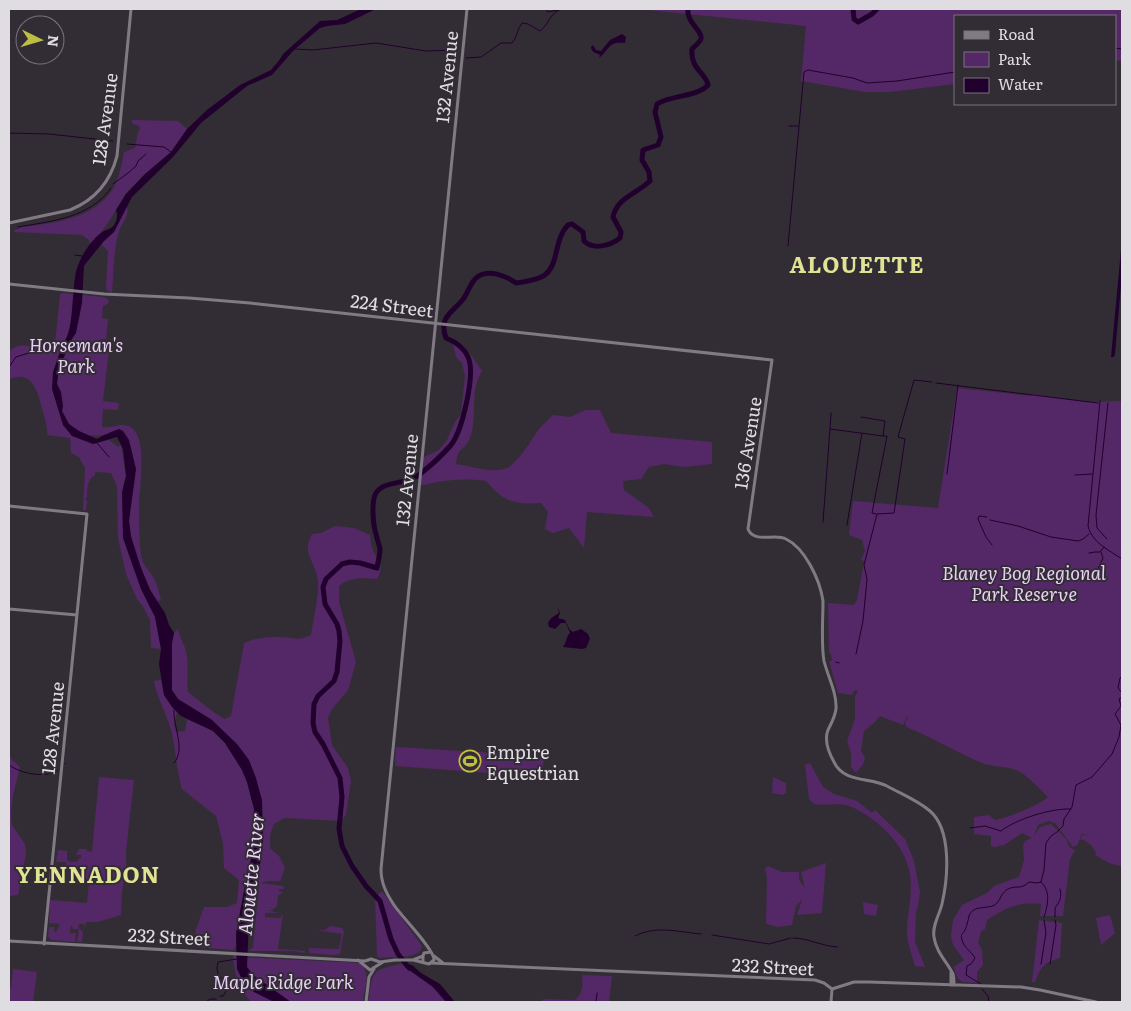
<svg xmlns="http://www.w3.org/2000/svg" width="1131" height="1011" font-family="Literata,serif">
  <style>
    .green { fill: #542866 }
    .water { fill: #21002d }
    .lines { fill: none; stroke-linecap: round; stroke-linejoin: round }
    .stream { stroke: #21002d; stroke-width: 1 }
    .river { stroke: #21002d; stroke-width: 5 }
    .tertiary { stroke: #807a83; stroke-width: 3 }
    .secondary { stroke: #807a83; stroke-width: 3 }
    .labels { text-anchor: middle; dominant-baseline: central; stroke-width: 4; stroke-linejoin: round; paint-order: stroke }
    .street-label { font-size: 18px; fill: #e0dde2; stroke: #322d34 }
    .park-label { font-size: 18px; font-style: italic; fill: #e8cff4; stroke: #322d34 }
    .poi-label { font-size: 18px; fill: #e0dde2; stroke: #322d34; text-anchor: start }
    .water-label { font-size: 19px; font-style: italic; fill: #eed4fa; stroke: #322d34 }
    .district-label { font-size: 22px; font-weight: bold; letter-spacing: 1px; fill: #e0e294; stroke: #322d34 }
  </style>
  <rect width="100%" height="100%" fill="#322d34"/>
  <path class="green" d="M639,9h483v52l-7,-1v-44h-160v68l-65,8h-25l-64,-11 5,-55z
    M131,120l47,1 9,8 -16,23 -26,22 -19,19 -18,30 -17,22 -2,-5 -7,-5 -68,-3 1,-2 7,-3c32,-4 72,-8 91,-38 6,-11 9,-25 11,-37l11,-4c2,-7 1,-13 5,-19l-1,-3 -6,-2z
    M127,206c2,9 -3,14 -7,23 -7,17 -6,45 -8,63l-4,-1 -2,-3 2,-37 -7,-7 13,-12z
    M63,293l40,4 5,2 1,4 -6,3 -1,12 6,1 -2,20h-6v1l10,2 -7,59 16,2 -1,7 -15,-1 -1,18c9,2 21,-6 30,1 15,11 8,56 7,73 0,11 0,54 4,61 3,6 7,10 11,16 3,7 5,14 7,22l-4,1c-12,-20 -28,-56 -28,-80 0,-24 12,-45 2,-68 -4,-8 -10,-16 -15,-23 -8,4 -16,7 -25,5l-1,4 3,5 16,-4 9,7 2,-2 1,1 5,30 -3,10v52l18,51 14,28 6,32 -10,-1 -1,-28 -6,-12 -7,-9 -11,-25 -8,-36 -1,-52 -6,-13 -16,-1v3c-8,5 -8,13 -8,22l-2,1 2,3 -1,9 -3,1 2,-43 -6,-11 -8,-4 -1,-15 -23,-3c1,-10 -3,-18 -5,-27 -5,-18 -10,-38 -33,-29v-27c9,-12 26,-4 39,-3l7,-5 5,-50z
    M453,344l19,12 10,15c-14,22 -3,48 -13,69 -6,12 -11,6 -13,24 15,2 36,10 51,4 11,-5 25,-29 32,-39 4,-5 10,-9 14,-14l17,2 16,-7h14l11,23 101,9v22l-28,3 -20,-3 -15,3 -8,12 -18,2 1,9 25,18 5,9 -67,-5 -3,36 -15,-20 -16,5 -8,-4 3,-17 -7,-9c-27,2 -38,-2 -55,-22 -24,-3 -44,-1 -67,5l3,-28 17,-8 8,-10 8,-18 6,-8 4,-38 -3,-13 -6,-6z
    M957,388l74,8 1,-2 55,8 35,-1v465c-10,-1 -18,-5 -26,-11 0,-7 -9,-15 -16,-16l3,-4 9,1 -10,-2 -5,11 -4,2 -18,-24 -6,-2 -11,4 -4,11 6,-9 11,-3 15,15 4,9 5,2 -5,9 -7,57h-23l1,-12c-23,-2 -35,3 -54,16l-2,9 -4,2 -3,12 4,7 1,15 -6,7v11c-16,-1 -19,1 -23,-16l10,-7 -11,-15 -2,-9 2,-16 9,-15 25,-12 7,-7 25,-9 5,-17 -1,-14 2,-5 7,-3 -10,-5 -18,12 -9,2 -4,-1v-10l-17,-2v-17l15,-2 6,5c12,-2 45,-15 53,-23 -10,-9 -19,-21 -32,-27 -10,-4 -23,-3 -34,-7 -26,-11 -50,-26 -76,-36l-1,-5 3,-5 -1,-1 -4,9 -23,-9 -5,6 -11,9 -3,20 4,7 -2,6 -7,9 -5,-6v-14l-4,-12 8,-22v-22l3,-6 -3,-1 -4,5 -13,-2 -9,-32h3l-1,-7 -2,-1 -1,-50 26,2 3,-5 7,-37v-2l-3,-1 4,-9 -3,-11 -13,-5 4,-34 85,7z
    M335,526l19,2 16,7c0,4 1,9 2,13 6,14 13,16 5,31 -15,-1 -26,-2 -38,7v16l17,60 -8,28 -16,19 -4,9 4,27 16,23 3,13 -5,34 -5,6 -57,-3 -10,6 -4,11v13l9,8 6,12 -5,13h-12l-8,2 23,3 1,2v1h-5v2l4,1 -5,4 -1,10 -5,4h-4l10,3h-13v4l15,1 3,-4 -5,35 27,2 1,-2 -2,4 -9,-2h-45v-2l3,-1 6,-64 -6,5 8,-29 2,-17 -1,-43 -50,-80 -34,-21 -6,-9v-47l2,-10 4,-4c1,7 5,13 7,19 5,14 1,30 3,44 9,7 28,23 37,27l6,-3 13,-73c11,-5 23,-6 36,-6 12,0 18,5 31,-2 2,-15 10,-46 6,-59 -4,-18 -15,-23 -5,-42l9,-1z
    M161,680l3,15 13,17 -3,12 2,8 9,-1 2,-12 26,12 12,12 17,27 5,12 7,27 -1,44 -5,16 -12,65v12l-3,4c-13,-2 -27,-1 -39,-4l2,-17 8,-22h23l10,-4 2,-23 -15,-12 -1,-25 -7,-27 -34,-27c-6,-20 -6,-40 -11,-59 -4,-16 -15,-34 -17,-49z
    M396,747l148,9 -2,21 -147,-11z
    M9,753l3,7 8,7 -7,28 -2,18 1,12 13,19 1,10 -8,41 -9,1z
    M810,763l13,24 11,7 23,7 15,12 3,-3 30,29 9,22 6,31 -2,14 -2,6 -1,30 10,25 -10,-1c-3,-11 -8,-23 -8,-34 0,-18 6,-38 3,-57 -4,-30 -32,-56 -58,-68 -11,-5 -26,-1 -38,-3l-5,-5 -4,-34z
    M99,777l35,3 -8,71v16l-4,25 -1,23 -23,7h-12l-1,6 -1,-4h-5l-1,3 5,5 -1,10 -5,-1 2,-12h-6l-1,-4 -1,1 -1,7h6l-1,9 -24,-2 -3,-4 1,-9h5v4l2,1 4,-8 -11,-1 1,-23 37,3 2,-20h-8v-4l-4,-1 -1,4h-9l3,-6 7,-3 -1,-6 -3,1v-2l-7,-1v-3h-10l2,-12 9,1v9l4,2 7,-1v-2l3,-1v-3h-5l3,-6h8v2l5,1z
    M773,777l13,6v10l-3,2 -11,-2z
    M826,863l-4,50 -25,2 5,-15 -6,6 -4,19 -14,2 -12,-3 1,-47 -2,-8 3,-3 14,6h17v8l6,8 -4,-16z
    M382,891l40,55 -2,5c-8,8 -29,5 -41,7l-2,-2 -2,-58z
    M863,902l15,3 -2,11 -12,-2z
    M1110,915l5,18 -14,12 -5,-27z
    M1039,920l23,3 -2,35c-16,5 -19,8 -25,24h-3z
    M330,926l12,2 2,3 -4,23 -7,1 -24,-2v-5l30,1 3,-15 -26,-4h9z
    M233,954h4v3l123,6c12,10 4,26 3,39h-112c-13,-14 -17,-30 -18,-48z
    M401,964l32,23 13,15h-78c5,-30 2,-32 33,-38z
    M13,969l24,3 -4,30h-24v-14h2z
    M582,975l30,1 -3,26h-69l4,-3 31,1c8,-6 8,-15 7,-25z"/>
  <path class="water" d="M361,9h15l-31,15 -18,2 -7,2 -26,22 -22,25 -25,11 -46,37 -28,34 -41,40 -18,35 -10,9 -17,21 -3,4 -2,37 -6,30 -4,6 -13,29 -2,16 4,8 2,14 -1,5 7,13 10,7 18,8c6,-4 14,-7 22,-10l4,2 6,9 7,29 -7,52 2,15 9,29 10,25 15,23 4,12 5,8 -2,10v47l6,9 34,21 25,24 12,16 7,18 6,22 1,43 -2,17 -8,29 -4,30 -2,48 6,8 38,27h-17l-20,-10 -9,-6 -8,-17 -1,-35 12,-65 5,-16 1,-44 -7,-27 -5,-12 -17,-27 -12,-12 -32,-15 -9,-9 -8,-12 -5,-31 2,-15 -6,-32 -14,-28 -18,-51 -1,-46 4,-16 -3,-27 -6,-12 -24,7 -21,-8 -9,-11 -11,-36 1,-17 9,-26 -6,1c2,-2 5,-2 7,-4 12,-12 8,-57 14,-75 4,-12 14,-28 24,-35 4,-4 10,-3 13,-8 3,-4 4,-10 2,-15l10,-16 19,-20 26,-22 16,-23 20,-19 33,-25 31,-15 9,-11 3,-5 37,-33 17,-1z
    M622,34l4,3 -1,6c-17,-2 -15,6 -26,15l1,-3c-4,-2 -9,-3 -9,-8l2,-2 3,5 5,1 9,-11z
    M1122,239v35l-7,80 -1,3h-3z
    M557,606l3,7 -2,5 7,2 5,10 3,2 8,-3 7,5 2,5 -4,9 -4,1 -19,-2c4,-5 3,-11 7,-14l-4,-10h-5l-6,6 -6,-2c-3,-7 4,-10 10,-14z
    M405,964l7,1 9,8 19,11 15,18h-9l-13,-15 -28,-20z"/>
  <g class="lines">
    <path class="stream" d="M545,9l3,3 10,-2
      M1115,48l7,1
      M295,49l18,1 63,-7 50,8 30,-1
      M466,58l15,-1 20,-14h11c5,-5 5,-14 10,-20l6,1 12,7c10,-8 8,-16 21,-22
      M789,126h9
      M9,133l40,1 64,7
      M127,144l37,3 7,5
      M113,184l15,-11 8,-7 2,-5 8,-7
      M18,227c34,-6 72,-9 93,-39
      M788,246l16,-174 4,-2 45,8 14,5 30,-2 58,-9
      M75,255l7,1
      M9,367l7,-10 16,-5 9,1 17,-7
      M936,383l162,20
      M1100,401l-12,125c4,17 21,24 34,33
      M831,413l-1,16 53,7
      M861,417l24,4 -2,15h4l-15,77 4,1
      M97,443l12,14
      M947,474l11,-89
      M1075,475l17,-1
      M987,517l-8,-1 -1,3 8,18 6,8
      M990,520l28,6 33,11 27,4 5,-2 6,-5
      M823,522l7,-93
      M847,525l15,-92
      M1107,539l-10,-11 -1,-13 12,-112
      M1089,553l6,-1h5l4,-5
      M1097,571l6,-13 -2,-6
      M856,654l7,-33 4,-42 -3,-14 13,-51 17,-1 11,-74 -7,-2 16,-57 18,2
      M836,662l3,1
      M1122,677l-2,1 -2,10 4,5
      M174,710c-1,17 12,39 0,53
      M65,764l1,-1
      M9,765c13,9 34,13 49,6
      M970,828l15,-2 16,5c15,-12 51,-23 70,-22
      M1041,882c10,9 7,23 3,35
      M1055,917v-9c5,-7 7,-10 5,-19
      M712,935l57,9 22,-6
      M635,936c21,-11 44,-4 66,-2
      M793,938c15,0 28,8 44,9
      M1041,964l5,-31 -2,-13
      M1050,964l6,-39 -1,-5
      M981,984l-15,-9 1,-9 4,-2 4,-6c-3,-6 -11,-10 -13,-18 -2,-6 1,-6 3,-10 2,-5 3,-9 4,-14 4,-12 20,-6 27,-12 5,-5 5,-11 12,-15 8,-4 13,1 21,-7l8,1 4,-1 3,-12 2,-27 5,-7 6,-4 6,-6 1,-7 8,-12 4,-22 16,-8 20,-23 7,-17 2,-12 -6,-11 6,-8 -2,-7 3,-2
      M982,989l6,7 1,6
      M220,996h3l4,-6c-3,-13 -13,-13 -9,-28l19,-3
      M206,1002l4,-3h6
      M596,1002l1,-9"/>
    <path class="river" d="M853,9l1,10 4,3 14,-8 5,-5
      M409,968l-11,-14 -7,-15 -11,-38 -14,-15 -14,-20 -10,-20 -3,-17 3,-32 -2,-19 -17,-34 -8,-12 -2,-9 1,-19 4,-8 16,-15 3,-9 3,-31 -1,-10 -2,-7 -12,-20 -2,-17 3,-8 16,-15 8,-2 10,1 17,5c1,-6 3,-13 3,-19 -1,-5 -3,-10 -4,-15 -3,-9 -5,-33 0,-41 8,-13 32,-8 44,-19 9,-7 24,-21 31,-29 11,-14 25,-71 17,-88 -4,-9 -12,-15 -22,-19 -8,-22 7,-25 18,-40 4,-6 6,-14 12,-20 12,-10 30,-2 40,5 7,-1 25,-4 30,-9 13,-11 8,-35 22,-49l4,-1 11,8 1,9c9,9 26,5 36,-3l1,-6 -8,-15c4,-19 23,-23 37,-36l-1,-9 -7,-12 1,-10 15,-5 3,-8 -6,-25 2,-8c14,-9 40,-7 51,-19 -2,-12 -18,-16 -16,-36 3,-3 7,-6 9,-10 2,-8 -15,-17 -13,-30"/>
    <path class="tertiary" d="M9,284l95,10 85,4 61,5 522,57 -24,169c6,15 27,4 38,10 19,9 34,41 37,62 0,16 -2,45 1,60 4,16 13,32 12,48 -1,8 -4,13 -8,21 -4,10 1,23 6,32 10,21 36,15 53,24 14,8 30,14 43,25 22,19 18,67 12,93 -3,12 -10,22 -8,33 2,15 13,25 19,37 1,3 1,8 1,11
      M9,506l78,8 -43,430
      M9,609l68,6
      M434,956l9,7
      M431,963l384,17 9,3 8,6
      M951,985v-13
      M832,989l22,-7h15l152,5 19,3 56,12
      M366,1002l3,-25 5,-8
      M831,1002l1,-13"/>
    <path class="secondary" d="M9,223l61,-13c25,-10 40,-27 47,-54l14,-147
      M9,941l356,20 6,-2 9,3 15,-2h18l16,4 5,-4c1,-10 -33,-44 -40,-55 -8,-12 -13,-22 -13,-36l86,-860
      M358,960l12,10 13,-8
      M413,960l10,-4
      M423,961v-5l1,-3 7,-1"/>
  </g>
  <defs>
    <g id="stadium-ring" transform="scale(1.125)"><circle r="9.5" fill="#322d34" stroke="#bebf42" stroke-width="1.5"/><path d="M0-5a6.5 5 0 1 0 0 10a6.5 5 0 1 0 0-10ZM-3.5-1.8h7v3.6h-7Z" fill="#bebf42"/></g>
  </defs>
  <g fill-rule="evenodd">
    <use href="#stadium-ring" x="470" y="761"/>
  </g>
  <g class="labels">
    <g class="street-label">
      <text transform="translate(446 77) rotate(-84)">132 Avenue</text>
      <text transform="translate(104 119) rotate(-82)">128 Avenue</text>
      <text transform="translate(392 305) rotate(7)">224 Street</text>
      <text transform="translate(747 443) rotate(-81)">136 Avenue</text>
      <text transform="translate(406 480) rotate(-84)">132 Avenue</text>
      <text transform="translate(52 728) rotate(-84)">128 Avenue</text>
      <text transform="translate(169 936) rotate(3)">232 Street</text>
      <text transform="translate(773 966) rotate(3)">232 Street</text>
    </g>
    <g class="park-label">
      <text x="76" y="344">Horseman's<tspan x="76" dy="21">Park</tspan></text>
      <text x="1024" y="572">Blaney Bog Regional<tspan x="1024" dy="21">Park Reserve</tspan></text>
      <text x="283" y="981">Maple Ridge Park</text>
    </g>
    <g class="poi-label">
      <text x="486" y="751">Empire<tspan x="486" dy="21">Equestrian</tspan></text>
    </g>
    <g class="water-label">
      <text transform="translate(250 874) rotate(-84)">Alouette River</text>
    </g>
    <g class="district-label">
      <text x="857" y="263">ALOUETTE</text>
      <text x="88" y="873">YENNADON</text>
    </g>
  </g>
  <rect width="1131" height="1011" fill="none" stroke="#e0dde2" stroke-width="20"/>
  <rect x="954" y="15" width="162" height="90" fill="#322d34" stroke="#78737a"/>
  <rect x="964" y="31" width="25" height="8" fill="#807a83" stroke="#78737a"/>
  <text x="998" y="40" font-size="15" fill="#e0dde2">Road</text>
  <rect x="964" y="52" width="25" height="15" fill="#542866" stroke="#78737a"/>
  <text x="998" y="65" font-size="15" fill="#e0dde2">Park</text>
  <rect x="964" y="78" width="25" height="15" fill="#21002d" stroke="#78737a"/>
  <text x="998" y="90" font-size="15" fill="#e0dde2">Water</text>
  <g transform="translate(40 40) rotate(95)"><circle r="24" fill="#322d34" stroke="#78737a"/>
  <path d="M0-4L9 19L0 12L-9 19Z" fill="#bebf42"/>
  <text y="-8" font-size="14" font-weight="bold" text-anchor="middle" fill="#e0dde2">N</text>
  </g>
</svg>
